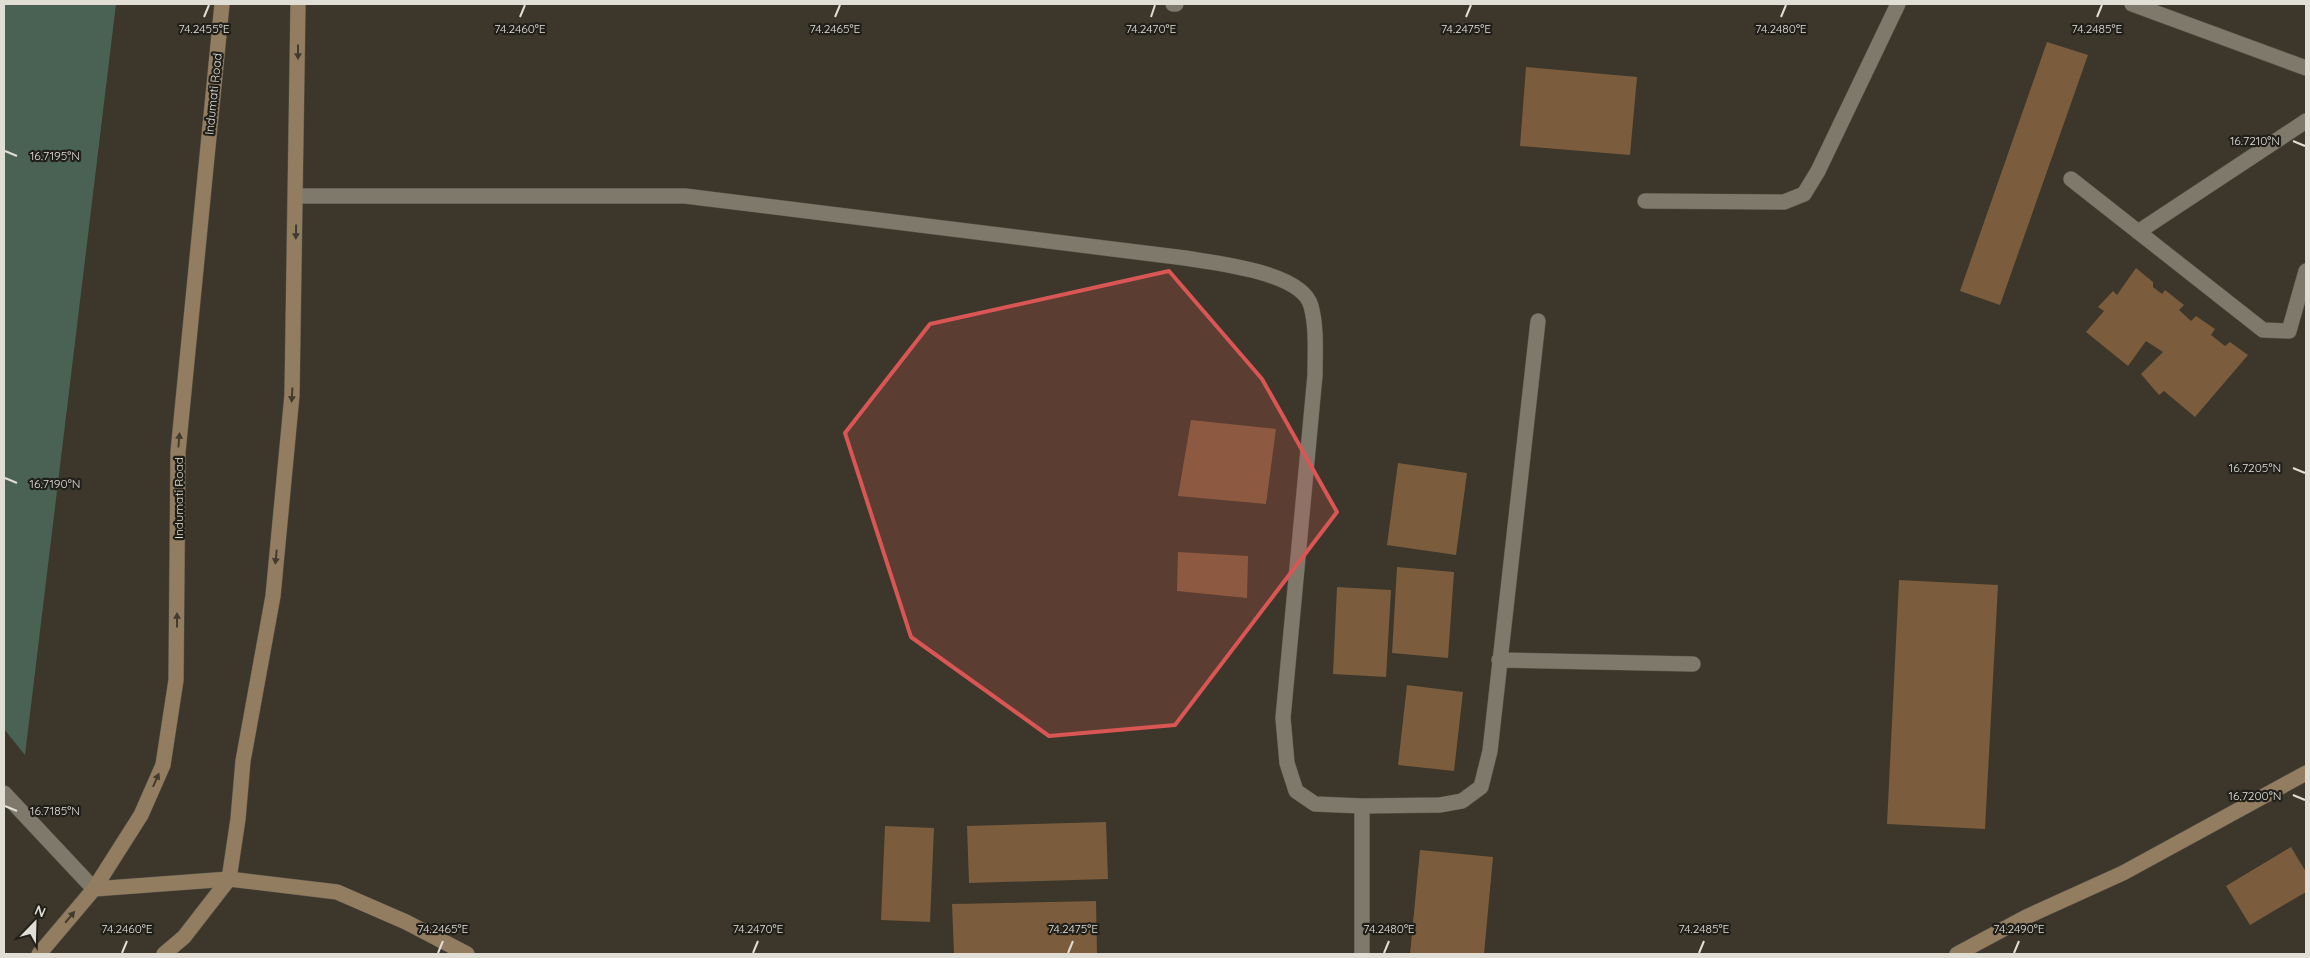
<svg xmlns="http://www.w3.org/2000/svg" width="2310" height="958" font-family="Quicksand,sans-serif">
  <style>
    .green { fill: #496254 }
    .building { fill: #7b5c3d }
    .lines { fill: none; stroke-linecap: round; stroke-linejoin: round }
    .lane-casing { stroke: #585449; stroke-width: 16 }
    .street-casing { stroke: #585449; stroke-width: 16 }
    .secondary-casing { stroke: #585449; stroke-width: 16 }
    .lane { stroke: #7e796a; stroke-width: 15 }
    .street { stroke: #7e796a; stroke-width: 15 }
    .secondary { stroke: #937d61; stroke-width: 15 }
    .oneway { fill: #433b2f }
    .marked { fill: #d95654; fill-opacity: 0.2; stroke: #d95654; stroke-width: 4; stroke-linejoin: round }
    .ticks { fill: none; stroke: #e1ded6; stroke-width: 2 }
    .labels { text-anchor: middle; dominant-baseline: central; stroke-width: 4.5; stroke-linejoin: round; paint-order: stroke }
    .street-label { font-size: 12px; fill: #e1ded6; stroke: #211f19 }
    .ticks-label { font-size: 12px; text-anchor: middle; fill: #e1ded6; stroke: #211f19; stroke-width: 4.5; stroke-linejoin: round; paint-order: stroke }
  </style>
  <rect width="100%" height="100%" fill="#3c372a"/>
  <path class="green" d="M4,4h112l-91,751 -21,-26z"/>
  <path class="building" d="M2047,42l41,13 -88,250 -40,-14z
    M1526,67l111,10 -7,78 -110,-9z
    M2136,268l17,14v5l9,7 3,-4 19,15 -5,5 12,11 5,-5 19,13 -4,6 14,11 5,-4 18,13 -53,62 -31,-26 -5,4 -18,-21 22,-22 -17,-11 -18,25 -42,-34 18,-21 -6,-4 15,-16 4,4z
    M1191,420l85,9 -10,75 -88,-8z
    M1398,463l69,10 -11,82 -69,-10z
    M1178,552l70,4 -1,42 -70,-7z
    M1397,567l57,5 -6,86 -56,-5z
    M1899,580l99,5 -13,244 -98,-5z
    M1337,587l54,3 -5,87 -53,-3z
    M1407,685l56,7 -9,79 -56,-6z
    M1106,822l2,57 -139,4 -2,-57z
    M885,826l49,2 -4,94 -49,-2z
    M2291,847l15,25v20l-56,33 -24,-39z
    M1420,850l73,7 -9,97h-74z
    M1096,901l1,53h-143l-2,-50z"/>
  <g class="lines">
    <g class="lane-casing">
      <path id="lane" d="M1173,4h3
        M2132,4l174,64
        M2071,179l192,151 26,1 17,-60
        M1645,201l139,1 20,-8 14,-23 80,-167
        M2138,232l168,-111"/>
    </g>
    <g class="street-casing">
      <path id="street" d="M296,196h389l500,62c30,5 117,14 126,48 6,22 4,47 4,69l-32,343 4,45 9,28 19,13 47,2 78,-1 22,-4 19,-14 9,-36 48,-430
        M1499,660l194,4
        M4,793l90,96
        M1362,806v148"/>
    </g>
    <g class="secondary-casing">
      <path id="secondary" d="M94,889l135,-10 108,13 69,30 61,32
        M39,954l55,-65 47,-74 22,-50 13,-85 2,-228 44,-448
        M164,954l20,-17 45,-58 9,-60 5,-58 30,-165 19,-201 6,-391
        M1957,954l69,-37 97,-44 183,-100"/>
    </g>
    <use href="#lane" class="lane"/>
    <use href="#street" class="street"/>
    <use href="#secondary" class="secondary"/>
  </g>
  <defs><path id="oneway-solid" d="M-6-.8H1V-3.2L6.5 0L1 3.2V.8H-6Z" transform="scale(1.25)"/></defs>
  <g class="oneway">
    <use href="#oneway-solid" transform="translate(298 52) rotate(90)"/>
    <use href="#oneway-solid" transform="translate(296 232) rotate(91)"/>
    <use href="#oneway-solid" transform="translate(292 395) rotate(93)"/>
    <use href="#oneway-solid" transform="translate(179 440) rotate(-85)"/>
    <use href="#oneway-solid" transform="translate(276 557) rotate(96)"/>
    <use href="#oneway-solid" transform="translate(177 620) rotate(-90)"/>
    <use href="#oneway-solid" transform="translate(156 780) rotate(-66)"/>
    <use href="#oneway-solid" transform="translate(70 917) rotate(-50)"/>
  </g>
  <path class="marked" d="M1169,271l93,108 75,133 -162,213 -126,11 -138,-99 -66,-204 85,-109z"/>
  <path class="ticks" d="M204,17l5,-12M520,17l5,-12M835,17l5,-12M1151,17l4,-12M1466,17l5,-12M1781,17l5,-12M2097,17l5,-12M2293,141l12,5M5,151l12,5M2293,468l12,5M5,478l12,5M2293,795l12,5M5,806l12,5M122,953l5,-12M438,953l5,-12M753,953l5,-12M1068,953l5,-12M1384,953l5,-12M1699,953l5,-12M2014,953l5,-12"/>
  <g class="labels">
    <g class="street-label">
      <text transform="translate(213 94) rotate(-84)">Indumati Road</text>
      <text transform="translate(178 498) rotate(-90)">Indumati Road</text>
    </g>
  </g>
  <g class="ticks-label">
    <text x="204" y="33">74.2455°E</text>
    <text x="520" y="33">74.2460°E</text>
    <text x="835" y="33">74.2465°E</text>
    <text x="1151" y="33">74.2470°E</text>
    <text x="1466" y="33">74.2475°E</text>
    <text x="1781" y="33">74.2480°E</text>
    <text x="2097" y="33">74.2485°E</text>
    <text x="2255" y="145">16.7210°N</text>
    <text x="55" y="160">16.7195°N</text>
    <text x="2255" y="472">16.7205°N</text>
    <text x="55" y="488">16.7190°N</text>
    <text x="2255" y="800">16.7200°N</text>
    <text x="55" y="815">16.7185°N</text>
    <text x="127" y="933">74.2460°E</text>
    <text x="443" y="933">74.2465°E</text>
    <text x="758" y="933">74.2470°E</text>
    <text x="1073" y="933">74.2475°E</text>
    <text x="1389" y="933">74.2480°E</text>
    <text x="1704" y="933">74.2485°E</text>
    <text x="2019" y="933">74.2490°E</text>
  </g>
  <rect width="2310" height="958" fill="none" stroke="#e1ded6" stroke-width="10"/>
  <g transform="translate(35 923) rotate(23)" stroke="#211f19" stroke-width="4" paint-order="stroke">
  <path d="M0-4L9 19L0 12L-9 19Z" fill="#e1ded6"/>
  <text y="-8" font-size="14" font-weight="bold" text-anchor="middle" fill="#e1ded6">N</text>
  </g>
</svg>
